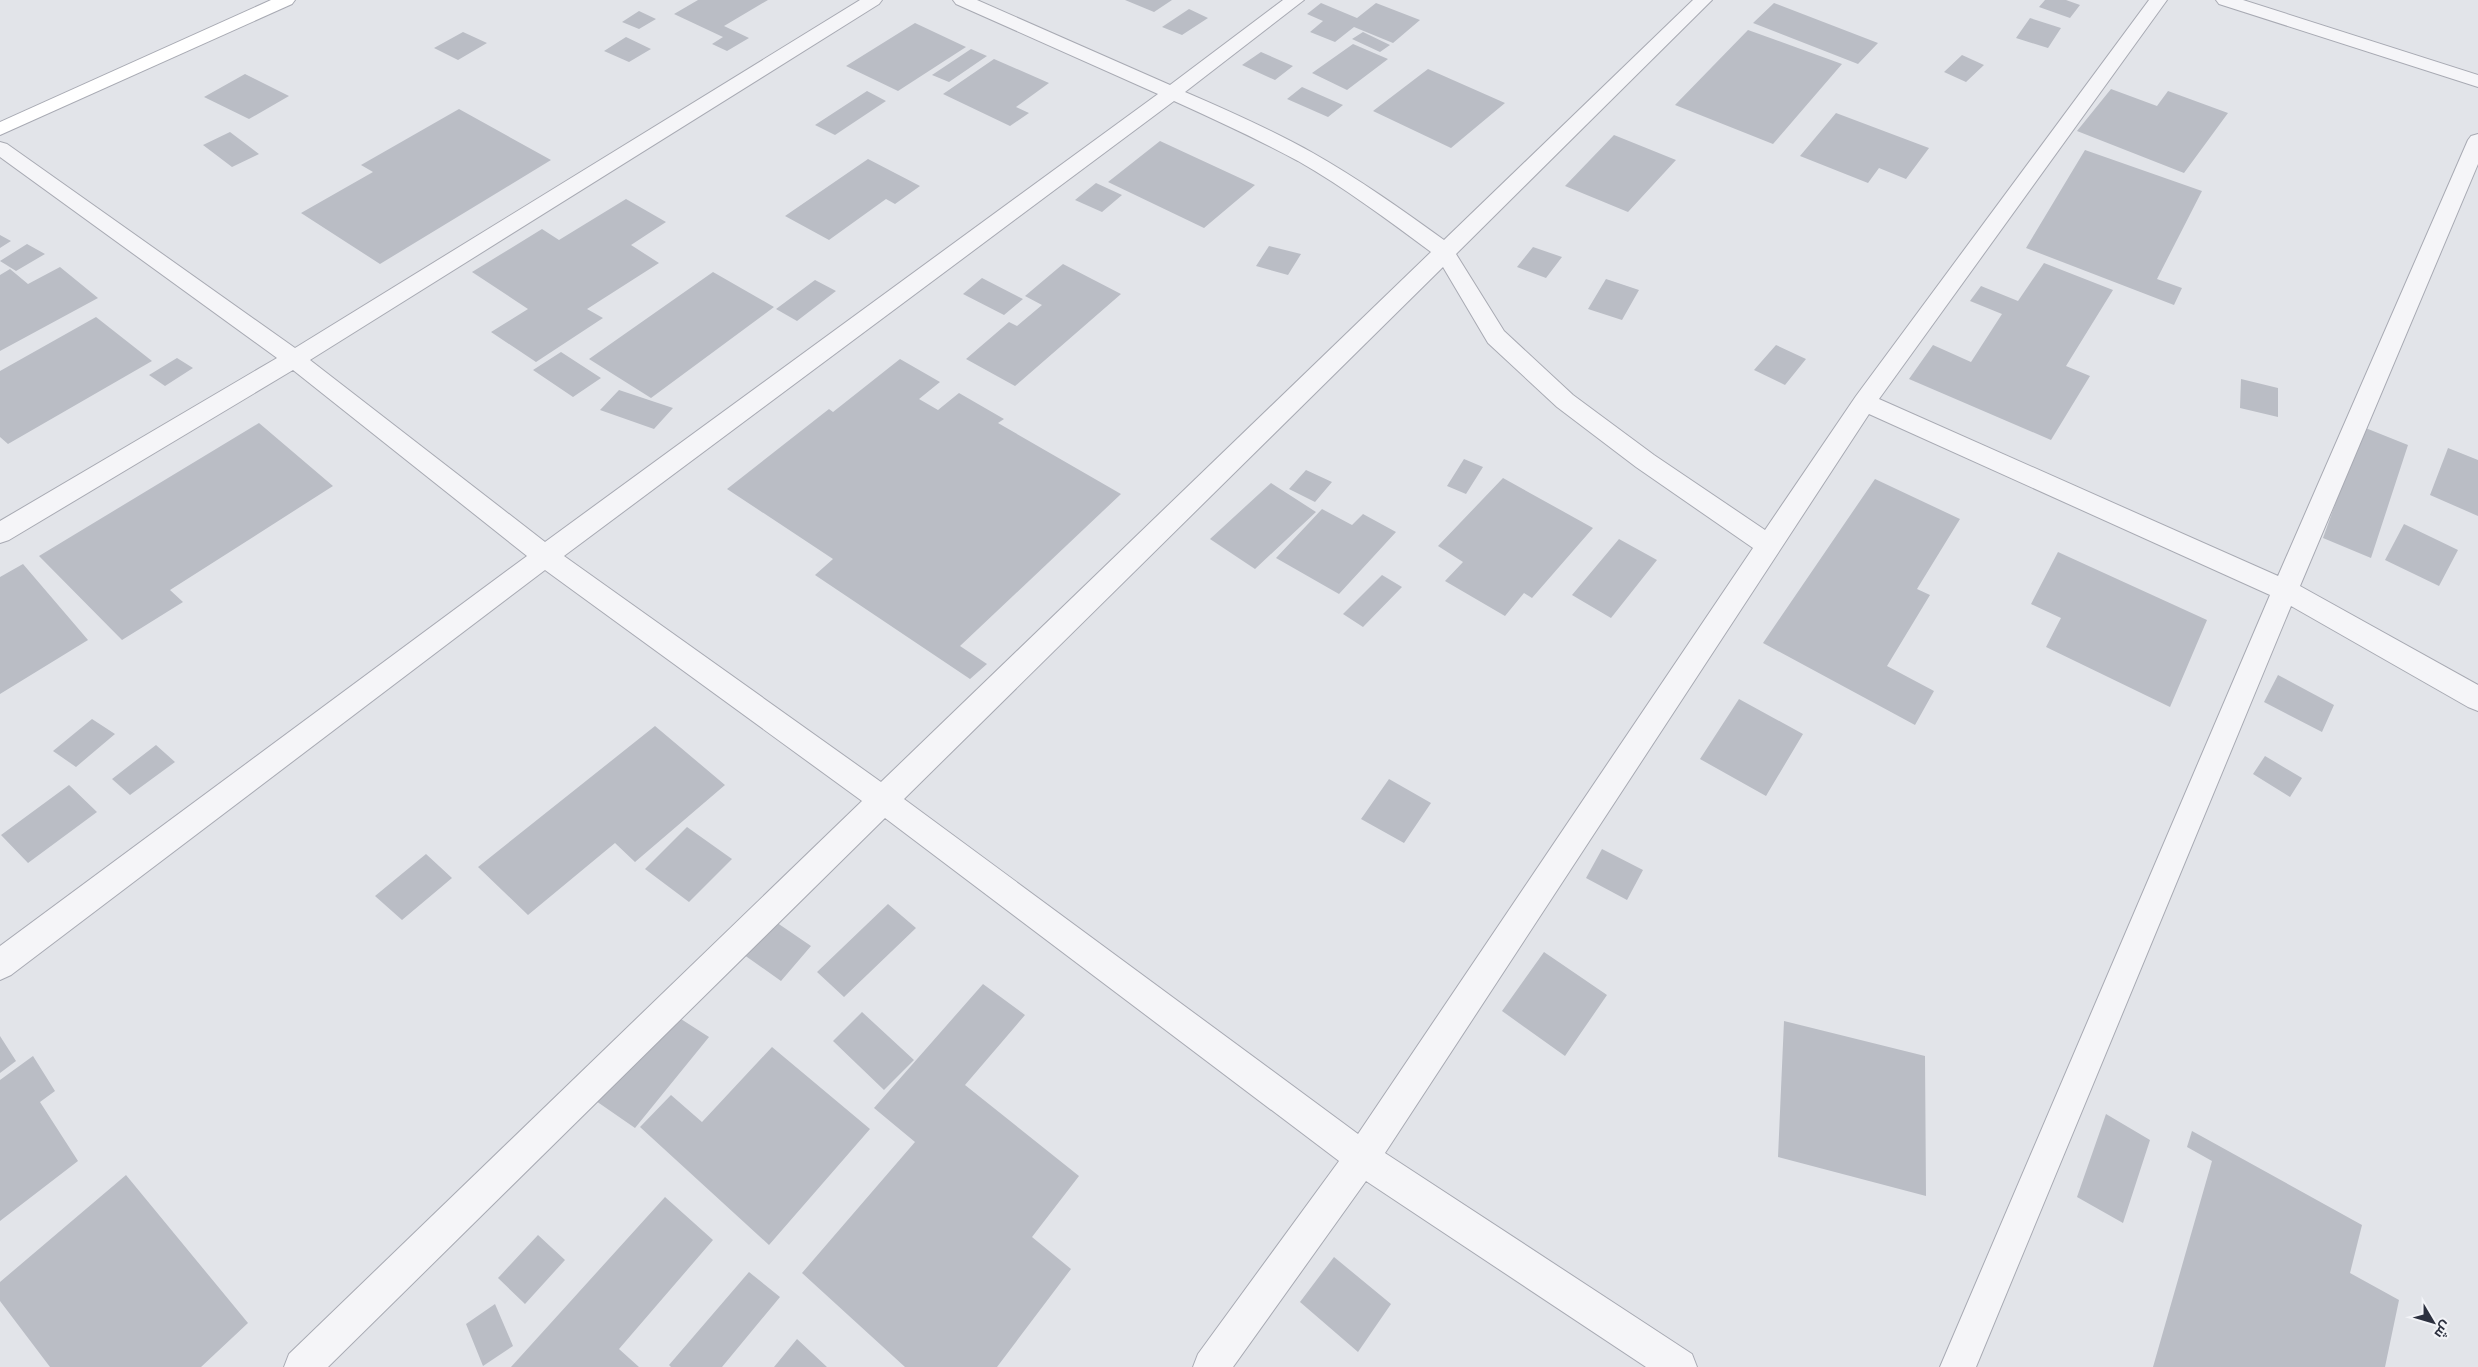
<svg xmlns="http://www.w3.org/2000/svg" width="2478" height="1367" font-family="'Asap Condensed',Cairo,sans-serif">
  <style>
    .building { fill: #babdc5 }
    .lines { fill: none; stroke-linecap: round; stroke-linejoin: round }
    .street-casing { stroke: #a8aab3; stroke-width: 2 }
    .secondary-casing { stroke: #a8aab3; stroke-width: 2 }
    .street { fill: #f5f5f8; fill-rule: evenodd }
    .secondary { fill: #fff; fill-rule: evenodd }
  </style>
  <rect width="100%" height="100%" fill="#e2e4e9"/>
  <path class="building" d="M698,0h70l-44,26 25,12 -22,13 -15,-7 11,-7 -49,-23z
    M1125,0h47l-18,12z
    M2045,0h21l14,5 -10,13 -31,-11z
    M1321,3l36,15 19,-15 44,17 -27,23 -39,-16 -19,15 -25,-10 13,-11 -16,-7z
    M1774,3l104,40 -20,21 -105,-41z
    M1189,9l19,9 -26,17 -20,-8z
    M639,11l17,8 -17,10 -17,-7z
    M2030,18l31,10 -13,20 -32,-10z
    M915,23l51,24 -68,44 -52,-25z
    M1748,30l94,34 -69,80 -98,-39z
    M463,32l24,11 -29,17 -24,-12z
    M1363,32l27,13 -10,7 -28,-13z
    M626,37l25,12 -22,13 -25,-11z
    M1353,44l35,15 -41,31 -35,-17z
    M971,49l16,7 -38,26 -17,-7z
    M1261,52l32,14 -18,14 -33,-15z
    M1962,55l22,10 -18,17 -22,-10z
    M994,59l55,24 -33,24 13,6 -19,13 -67,-32z
    M1428,69l77,34 -54,45 -78,-37z
    M245,74l44,22 -40,23 -45,-22z
    M1302,87l41,18 -15,12 -41,-18z
    M2111,89l46,17 11,-15 60,22 -44,60 -107,-42z
    M867,91l19,10 -51,34 -20,-10z
    M459,109l92,51 -171,104 -79,-51 72,-41 -12,-7z
    M1836,113l93,35 -23,31 -27,-11 -11,15 -68,-27z
    M230,132l29,22 -27,13 -29,-22z
    M1614,135l62,25 -48,52 -63,-26z
    M1160,141l95,44 -51,43 -96,-46z
    M2085,150l117,41 -45,88 25,9 -8,17 -148,-57z
    M868,159l52,27 -25,18 -9,-5 -57,41 -44,-24z
    M1096,183l26,12 -20,17 -27,-12z
    M626,199l40,23 -35,23 28,18 -72,46 16,9 -67,44 -45,-30 37,-23 -56,-37 70,-43 17,11z
    M0,235l11,6 -11,7z
    M27,244l18,10 -29,17 -16,-10z
    M1269,246l32,8 -13,21 -32,-9z
    M1533,247l29,10 -16,21 -29,-11z
    M2044,263l69,27 -47,76 24,10 -39,64 -142,-61 24,-34 38,17 31,-48 -32,-13 11,-15 37,15z
    M1063,264l58,30 -106,92 -49,-27 43,-37 8,4 25,-21 -17,-9z
    M60,267l38,31 -98,53v-76l10,-6 18,15z
    M713,272l61,35 -123,91 -62,-39z
    M982,278l41,21 -19,16 -41,-21z
    M1606,279l33,11 -17,30 -34,-11z
    M815,280l21,11 -39,30 -21,-12z
    M96,317l56,44 -144,83 -8,-7v-66z
    M1776,345l30,14 -21,26 -31,-15z
    M561,352l40,26 -28,19 -40,-27z
    M177,358l16,10 -28,18 -16,-11z
    M900,359l40,23 -21,17 19,11 21,-17 45,26 -6,4 123,71 -161,152 27,18 -17,15 -155,-104 18,-16 -106,-70 102,-80 4,3z
    M2241,379l37,9v29l-38,-9z
    M619,390l54,18 -19,21 -54,-19z
    M259,423l74,63 -163,104 13,12 -61,38 -83,-84z
    M2363,427l45,18 -37,113 -48,-20z
    M2448,448l30,12v56l-48,-21z
    M1464,459l19,8 -17,27 -19,-8z
    M1306,470l26,12 -17,20 -26,-13z
    M1503,478l90,50 -61,70 -8,-5 -19,23 -60,-35 18,-19 -25,-16z
    M1875,479l85,40 -43,70 13,6 -43,71 47,25 -19,34 -152,-82z
    M1271,483l45,29 -61,57 -45,-30z
    M1322,509l30,16 11,-11 33,18 -57,62 -63,-36z
    M2404,524l54,26 -19,36 -54,-26z
    M1619,539l38,21 -46,58 -39,-23z
    M2058,552l149,68 -37,87 -124,-60 15,-29 -30,-14z
    M23,564l65,76 -88,54v-117z
    M1382,575l20,12 -39,40 -20,-13z
    M2278,675l56,30 -12,27 -58,-30z
    M1739,699l64,35 -37,62 -66,-37z
    M92,719l23,15 -39,33 -23,-16z
    M655,726l70,59 -90,77 -20,-19 -87,72 -50,-48z
    M156,745l19,17 -45,33 -18,-16z
    M2265,756l37,22 -12,19 -37,-23z
    M1389,779l42,24 -27,40 -43,-24z
    M69,785l28,27 -69,51 -27,-28z
    M687,827l45,32 -43,43 -44,-33z
    M1602,849l41,21 -16,30 -41,-22z
    M426,854l26,24 -50,42 -27,-24z
    M888,904l28,24 -72,69 -27,-25z
    M770,918l41,28 -30,35 -41,-29z
    M1544,952l63,43 -42,61 -63,-45z
    M983,984l42,31 -60,70 114,91 -47,61 39,32 -74,98h-92l-103,-94 113,-131 -41,-34z
    M670,1012l39,25 -74,91 -39,-27z
    M862,1012l52,48 -30,30 -51,-49z
    M1784,1021l141,35 1,140 -148,-39z
    M0,1036l16,25 -16,12z
    M772,1047l98,82 -101,116 -129,-118 31,-32 31,27z
    M33,1056l22,35 -15,11 38,59 -78,60v-141z
    M2106,1114l44,26 -27,83 -46,-26z
    M2192,1131l170,94 -12,48 49,27 -14,67h-232l59,-206 -25,-14z
    M126,1175l122,148 -47,44h-151l-50,-66v-19z
    M665,1197l48,43 -94,109 20,18h-128z
    M538,1235l27,25 -40,44 -27,-26z
    M1334,1257l57,47 -33,48 -58,-50z
    M749,1272l31,25 -58,70h-51l-2,-2z
    M495,1304l18,42 -30,20 -17,-42z
    M797,1339l30,28h-53z"/>
  <g class="lines">
    <g class="street-casing">
      <path id="street" d="M860,0h22l-3,4 -569,356 235,182 613,-448 -202,-90 -3,-4h24l193,85 113,-85h21l-119,92c44,19 87,38 128,61 46,26 88,56 131,87l249,-240h19l-256,254 48,77 69,64 81,60 111,75 91,-134 293,-396h18l-288,399 399,177 190,-436 3,-4 7,-2v30l-178,422 178,99v26l-10,-4 -177,-101 -315,761h-36l330,-772 -401,-181 -484,739 307,201 5,13h-51l-280,-186 -133,186h-40l5,-13 141,-193 -454,-343 -557,549h-44l5,-13 573,-553 -317,-231 -534,405 -11,5v-34l527,-390 -234,-186 -284,170 -9,3v-22l277,-163 -277,-201v-15l7,2 288,204zM1174,101c42,19 83,38 124,60 47,27 90,59 133,91l-550,530 -317,-226zM1443,267l45,76 69,64 79,60 117,81 -395,586 -454,-335z
        M2216,0h27l235,75v12l-259,-83z"/>
    </g>
    <g class="secondary-casing">
      <path id="secondary" d="M271,0h24l-3,4 -292,131v-13z"/>
    </g>
    <use href="#street" class="street"/>
    <use href="#secondary" class="secondary"/>
  </g>
  <g transform="translate(2433 1322) rotate(128)" stroke="#f2f3f7" stroke-width="4" paint-order="stroke">
  <path d="M0-4L9 19L0 12L-9 19Z" fill="#2c303f"/>
  <text y="-8" font-size="14" font-weight="bold" text-anchor="middle" fill="#2c303f">ش</text>
  </g>
</svg>
